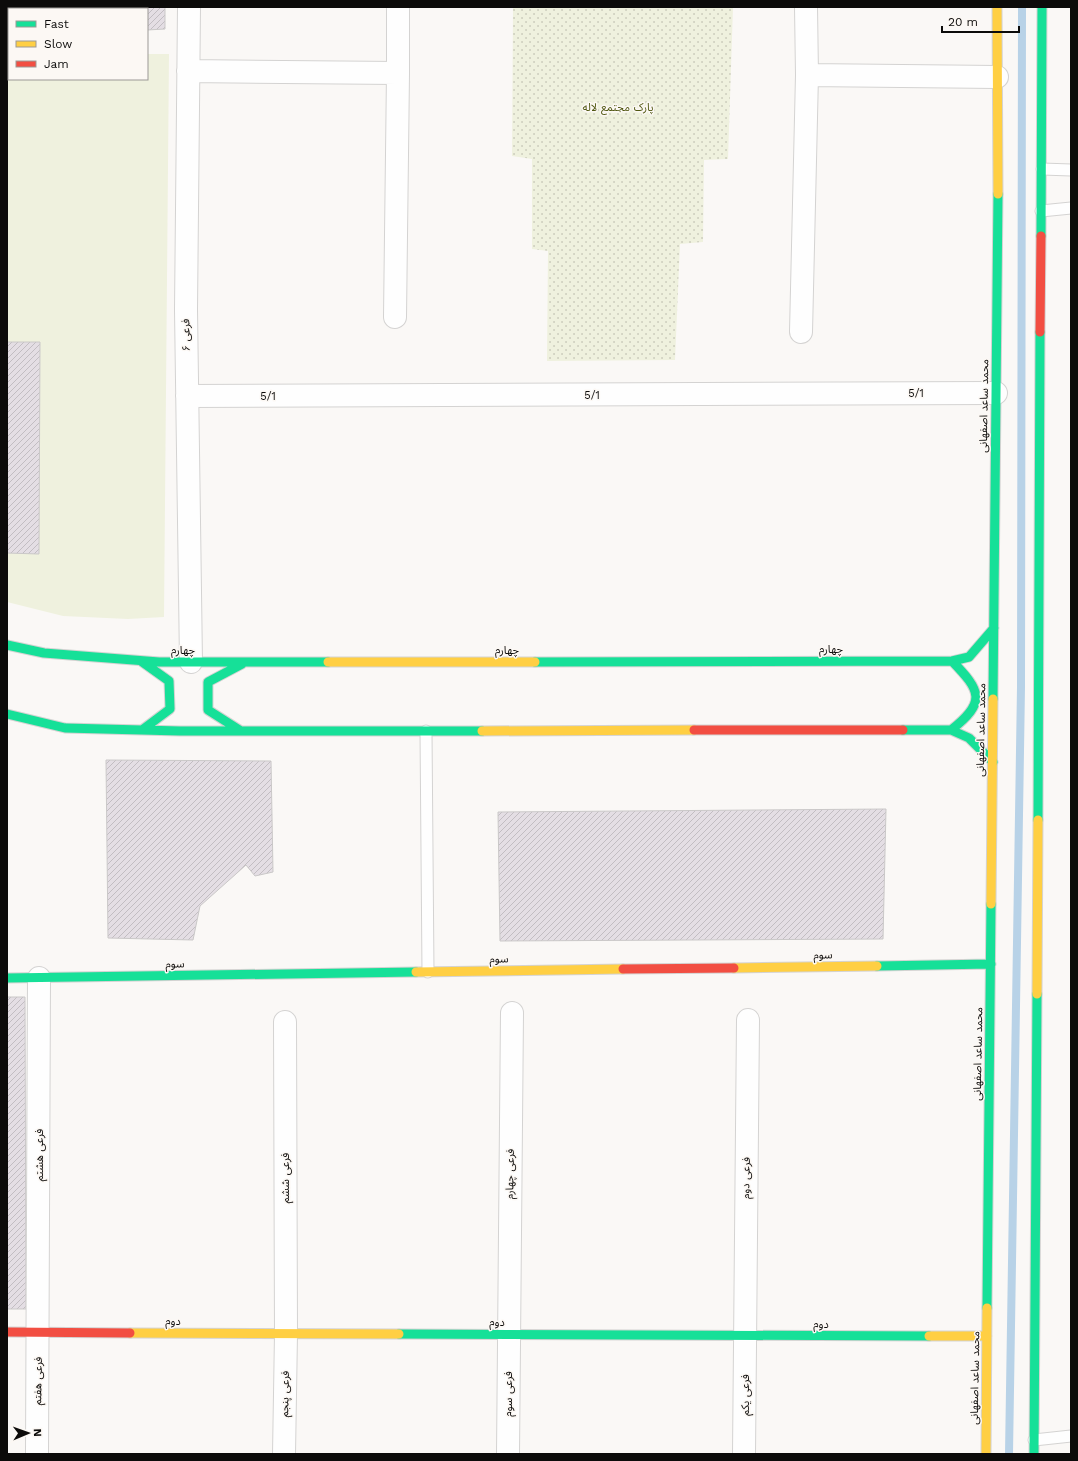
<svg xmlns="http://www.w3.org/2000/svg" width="1078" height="1461" font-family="'Work Sans','Noto Sans Arabic',sans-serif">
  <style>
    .grass { fill: #eff1de }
    .park { fill: url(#park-dots) }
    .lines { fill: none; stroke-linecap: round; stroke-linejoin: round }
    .stream { stroke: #b8d2e7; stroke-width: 8 }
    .building { fill: url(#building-hatch); stroke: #cac8c8 }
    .lane-casing { stroke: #d4d3d2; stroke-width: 13 }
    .street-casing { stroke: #d4d3d2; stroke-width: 24 }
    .fast-casing { stroke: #d4d3d2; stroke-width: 11 }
    .slow-casing { stroke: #d4d3d2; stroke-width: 11 }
    .jam-casing { stroke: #d4d3d2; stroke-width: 11 }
    .lane { stroke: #fefefe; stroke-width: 11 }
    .street { stroke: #fefefe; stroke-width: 22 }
    .fast { stroke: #16e098; stroke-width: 9 }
    .slow { stroke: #ffcf43; stroke-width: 9 }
    .jam { stroke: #f24e42; stroke-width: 9 }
    .labels { text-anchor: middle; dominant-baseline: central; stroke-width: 3; stroke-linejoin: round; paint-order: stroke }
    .park-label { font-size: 11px; fill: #505711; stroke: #fcf8f4 }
    .street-label { font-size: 11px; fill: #0c0b0a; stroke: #fcf8f4 }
  </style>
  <defs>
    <pattern id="park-dots" width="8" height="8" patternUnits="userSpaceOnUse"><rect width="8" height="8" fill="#eff1de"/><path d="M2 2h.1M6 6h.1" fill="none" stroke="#cccdbd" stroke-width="1.8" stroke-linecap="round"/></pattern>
    <pattern id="building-hatch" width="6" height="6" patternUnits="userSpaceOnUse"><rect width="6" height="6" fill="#e4dee4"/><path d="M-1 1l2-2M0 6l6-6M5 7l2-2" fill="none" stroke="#c2bdc2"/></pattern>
  </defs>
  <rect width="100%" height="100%" fill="#faf8f6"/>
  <path class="grass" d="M7,51h2v28h138v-25h22l-5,563 -36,2 -65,-3 -56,-14z"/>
  <path class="park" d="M513,7h220l-5,152 -24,1 -1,82 -23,2 -5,116 -128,1 1,-110 -16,-2v-90l-20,-3z"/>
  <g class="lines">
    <path class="stream" d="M1009,1454l12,-767 1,-680"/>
  </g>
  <path class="building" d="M99,7h66v22l-18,1v-21h-48z
    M7,342h33l-1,212 -32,-1z
    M106,760l165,1 2,111 -18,4 -9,-11 -46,41 -7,34 -85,-2z
    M886,809l-3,130 -383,2 -2,-129z
    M7,997h18l1,312h-19z"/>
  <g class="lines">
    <g class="lane-casing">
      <path id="lane" d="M1042,169l29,1
        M1041,211l30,-3
        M426,731l2,241
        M1034,1440l37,-4"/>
    </g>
    <g class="street-casing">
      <path id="street" d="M189,7l-3,303 5,352
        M806,7l1,68 190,2
        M188,71l210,2 -3,244
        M398,73v-66
        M801,332l6,-257
        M187,396l809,-3
        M37,1454l2,-476
        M284,1454l2,-120 -1,-312
        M508,1454l4,-441
        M744,1454l4,-434"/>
    </g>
    <g class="fast-casing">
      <path id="fast" d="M1041,236l1,-229
        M7,645l37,8 115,9h169
        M141,661l28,20 1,28 -28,21
        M535,662l417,-1 17,-4 25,-29
        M993,699l5,-505
        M7,714l58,14 115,3h302
        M903,730h48l18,8 24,24
        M951,730c36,-28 30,-39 1,-69
        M241,731l-33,-21v-28l34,-18
        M1038,820l2,-488
        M877,966l114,-2
        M7,978l409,-6
        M987,1308l4,-404
        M399,1334l530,2
        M1034,1454l3,-460"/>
    </g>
    <g class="slow-casing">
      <path id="slow" d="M997,7l1,187
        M328,662h207
        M482,731l212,-1
        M991,904l2,-205
        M734,968l143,-2
        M416,972l207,-3
        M1037,994l1,-174
        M130,1333l269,1
        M929,1336h58
        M986,1454l1,-146"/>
    </g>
    <g class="jam-casing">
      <path id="jam" d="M1040,332l1,-96
        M694,730h209
        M623,969l111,-1
        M7,1332l123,1"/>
    </g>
    <use href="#lane" class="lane"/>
    <use href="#street" class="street"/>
    <use href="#fast" class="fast"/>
    <use href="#slow" class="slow"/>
    <use href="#jam" class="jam"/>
  </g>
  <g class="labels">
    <g class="park-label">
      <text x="618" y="107">پارک مجتمع لاله</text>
    </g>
    <g class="street-label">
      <text transform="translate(186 335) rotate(-91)">فرعی ۶</text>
      <text x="916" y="393">5/1</text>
      <text x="592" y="395">5/1</text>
      <text x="268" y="396">5/1</text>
      <text transform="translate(984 406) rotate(-89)">محمد ساعد اصفهانی</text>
      <text x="831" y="649">چهارم</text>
      <text x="183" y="650">چهارم</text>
      <text x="507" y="650">چهارم</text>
      <text transform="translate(981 730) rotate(-89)">محمد ساعد اصفهانی</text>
      <text transform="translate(823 955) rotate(-1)">سوم</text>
      <text transform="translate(499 959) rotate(-1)">سوم</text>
      <text transform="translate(175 964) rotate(-1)">سوم</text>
      <text transform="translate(978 1054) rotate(-89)">محمد ساعد اصفهانی</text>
      <text transform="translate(39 1155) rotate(-90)">فرعی هشتم</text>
      <text transform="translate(510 1174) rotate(-89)">فرعی چهارم</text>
      <text transform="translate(285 1178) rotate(-90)">فرعی ششم</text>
      <text transform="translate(746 1178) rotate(-89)">فرعی دوم</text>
      <text x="173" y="1321">دوم</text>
      <text x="497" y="1322">دوم</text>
      <text x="821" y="1324">دوم</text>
      <text transform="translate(975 1378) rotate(-89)">محمد ساعد اصفهانی</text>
      <text transform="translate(38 1381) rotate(-89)">فرعی هفتم</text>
      <text transform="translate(285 1394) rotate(-89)">فرعی پنجم</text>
      <text transform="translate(508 1394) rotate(-90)">فرعی سوم</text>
      <text transform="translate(745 1395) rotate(-90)">فرعی یکم</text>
    </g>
  </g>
  <rect width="1078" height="1461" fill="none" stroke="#0c0b0a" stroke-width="16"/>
  <rect x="8" y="8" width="140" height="72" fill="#fcf8f4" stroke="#9c9996"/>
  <rect x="16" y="21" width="20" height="6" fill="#16e098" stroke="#9c9996"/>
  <text x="44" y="28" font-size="12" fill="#0c0b0a">Fast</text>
  <rect x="16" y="41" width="20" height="6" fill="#ffcf43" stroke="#9c9996"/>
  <text x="44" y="48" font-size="12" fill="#0c0b0a">Slow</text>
  <rect x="16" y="61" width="20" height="6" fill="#f24e42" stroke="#9c9996"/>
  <text x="44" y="68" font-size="12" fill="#0c0b0a">Jam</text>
  <g transform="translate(28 1433) rotate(88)" stroke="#fcf8f4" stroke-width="3" paint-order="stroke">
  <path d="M0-3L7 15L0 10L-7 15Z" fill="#0c0b0a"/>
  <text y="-6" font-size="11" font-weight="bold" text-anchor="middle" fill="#0c0b0a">N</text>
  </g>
  <path d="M942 26v6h77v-6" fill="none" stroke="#0c0b0a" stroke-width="2"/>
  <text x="948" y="26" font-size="12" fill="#0c0b0a" stroke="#fcf8f4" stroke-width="3" paint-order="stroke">20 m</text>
</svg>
